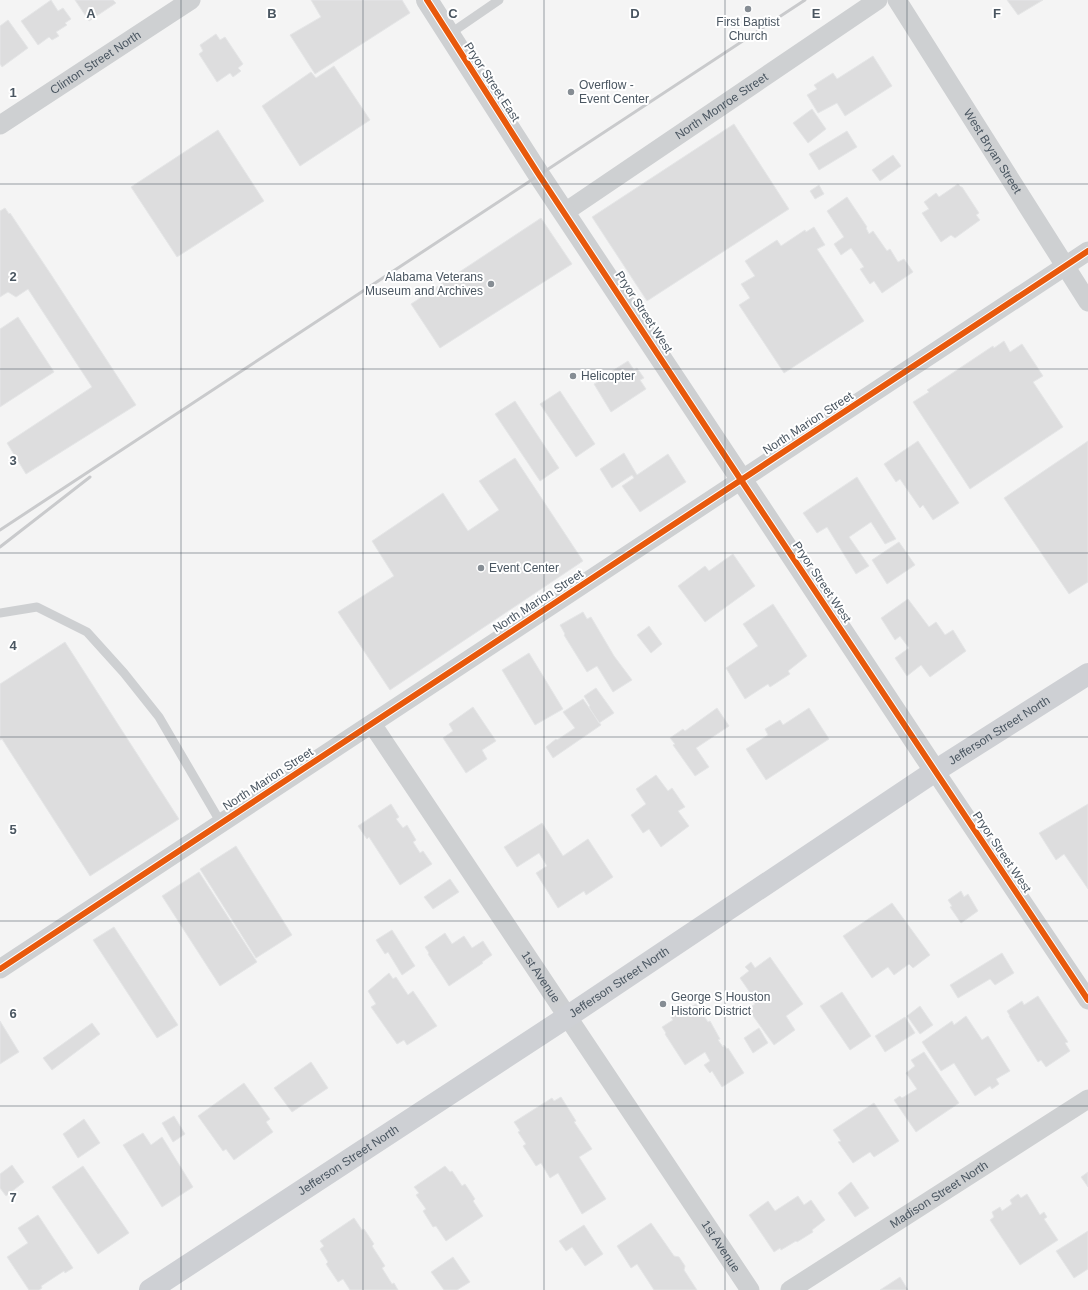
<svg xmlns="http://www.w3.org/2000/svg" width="1088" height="1290" font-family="Helvetica,sans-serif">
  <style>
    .building { fill: #ddddde; stroke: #e5e6e7 }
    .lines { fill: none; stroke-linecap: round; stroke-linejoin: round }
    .service { stroke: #ced0d2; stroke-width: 9 }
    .minor { stroke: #ced0d2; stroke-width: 19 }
    .tertiary { stroke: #ced0d2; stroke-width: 22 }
    .secondary { stroke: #ced0d4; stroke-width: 22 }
    .rail { stroke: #c9cacc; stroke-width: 3 }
    .cycleway-casing { stroke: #fff; stroke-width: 8 }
    .cycleway { stroke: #e8590c; stroke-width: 6 }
    .grid { fill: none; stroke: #4a5661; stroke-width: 1; stroke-opacity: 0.55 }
    .poi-dot { fill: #868d94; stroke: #fff; stroke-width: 1.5 }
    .labels { text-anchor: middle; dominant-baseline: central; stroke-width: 4; stroke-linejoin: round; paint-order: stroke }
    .poi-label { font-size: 12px; fill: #4a5661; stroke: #fff; text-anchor: start }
    .street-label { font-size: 12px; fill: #4a5661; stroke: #fff }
    .grid-label { font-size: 13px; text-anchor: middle; font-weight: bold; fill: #4a5661; stroke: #fff; stroke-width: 4; stroke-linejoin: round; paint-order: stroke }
  </style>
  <rect width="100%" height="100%" fill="#f4f4f4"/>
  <path class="building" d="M51,0l7,11 5,-3 8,11 -6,4 2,2 -11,7 3,4 -7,4 -3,-3 -11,8 -17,-24z
    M75,0h38l3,3 -27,18z
    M311,0h91l8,13 -95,61 -25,-39 31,-18z
    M1007,0h36l-25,15z
    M8,20l20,28 -26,19 -2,-3v-38z
    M216,34l4,6 5,-3 18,27 -5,4 3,3 -8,6 -3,-4 -13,9 -18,-28 4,-3 -3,-6z
    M873,56l19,30 -47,30 -8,-13 -19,10 -11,-18 10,-6 -3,-4 19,-12 4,6z
    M334,66l36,54 -70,46 -38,-60 49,-34 5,6z
    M812,109l14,20 -18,14 -15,-20z
    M734,124l55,85 -142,92 -55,-84z
    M218,130l46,71 -87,56 -46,-70z
    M847,131l10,16 -38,23 -10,-16z
    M893,155l8,11 -21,15 -8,-11z
    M958,184l3,3h1l17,26 -3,2 4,5 -25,18 -4,-3 -10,7 -19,-29 7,-4 -5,-7 12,-9 3,4z
    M819,185l5,9 -9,5 -5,-8z
    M847,197l20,30 -1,1 3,6 4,-3 14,20 3,-2 8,13 6,-3 9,13 -31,21 -8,-12 -4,3 -10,-15 4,-2 -13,-19 -10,7 -7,-11 10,-7 -17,-26z
    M5,208l4,6 1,-1 40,60 86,132 -110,69 -19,-31 85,-56 -64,-98 -12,8 -8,-5 -8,5v-86z
    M541,218l31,46 -132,84 -29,-44z
    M814,227l11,18 -8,4 47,72 -80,52 -45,-68 11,-7 -9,-14 14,-8 -10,-15 32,-21 4,6 24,-16 1,2z
    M18,317l36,55 -54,35v-78z
    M1004,341l6,11 12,-8 21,32 -10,6 30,45 -93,62 -57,-87 16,-10 -2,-2 66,-44 1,2z
    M628,361l6,9 3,-2 7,10 -4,2 6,9 -35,23 -17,-28 4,-2 -2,-4 4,-3 1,3z
    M560,391l35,53 -19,13 -36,-53z
    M515,401l44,67 -19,13 -45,-67z
    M918,441l41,62 -26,17 -10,-15 -3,3 -20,-29 -4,3 -12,-18z
    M1088,441v141l-19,12 -65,-96z
    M624,453l13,22 31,-21 18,28 -46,30 -18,-26 12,-8 -2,-3 -20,13 -12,-19z
    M515,458l68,103 -193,129 -52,-78 56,-36 -22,-35 71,-48 25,38 31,-21 -20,-29z
    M857,477l39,62 -11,5 -14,-22 -22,15 20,29 -13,8 -29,-47 -10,6 -14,-20z
    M899,542l16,23 -28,19 -15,-24z
    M733,554l22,32 -50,36 -27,-36 27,-20 4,5z
    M908,599l21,28 7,-5 9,13 8,-5 13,21 -36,26 -9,-12 -14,11 -12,-18 14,-10 -9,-12 -5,4 -14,-22z
    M773,604l34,52 -19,15 2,3 -20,13 -2,-3 -23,15 -19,-31 32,-22 -15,-22z
    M583,612l4,7 4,-2 23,39 18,24 -19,12 -16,-26 -10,6 -23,-37 1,-1 -5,-9z
    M649,626l13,18 -11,9 -14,-18z
    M65,642l114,177 -89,57 -88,-137 -2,1v-56z
    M529,653l34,56 -28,16 -33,-55z
    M596,688l18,25 -15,10 -10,-16 1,-1 -6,-10z
    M583,699l18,26 -48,33 -7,-11 10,-8 1,1 18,-12 -12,-16z
    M473,707l23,34 -14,9 5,9 -21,14 -23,-35 10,-7 -4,-7z
    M717,708l12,18 -33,22 13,19 -14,9 -22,-31 2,-1 -5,-6 13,-9 2,2z
    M809,708l20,31 -63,41 -20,-31 22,-14 -3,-6 15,-9 3,5z
    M656,775l12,16 4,-3 13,19 -7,4 11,15 -28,21 -12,-18 -6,4 -12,-18 15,-11 -10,-15z
    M391,804l8,13 -3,2 7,9 4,-3 9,15 -3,2 7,11 3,-2 9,13 -32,21 -31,-48 -2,2 -9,-13z
    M1088,804v85l-24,-35 -8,6 -17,-27z
    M542,823l21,33 25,-17 25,38 -27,18 -2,-4 -26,17 -22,-35 11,-7 -8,-13 -22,14 -13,-20z
    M236,846l56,89 -36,23 -56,-89z
    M199,872l58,90 -37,24 -58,-90z
    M450,879l9,13 -26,17 -9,-12z
    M961,891l3,6 4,-3 10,17 -17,12 -11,-16 2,-1 -4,-6z
    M892,903l38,52 -17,13 -4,-4 -15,11 -6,-8 -16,11 -29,-42z
    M114,927l64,98 -21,13 -64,-98z
    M392,930l23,36 -13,9 -14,-23 -3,2 -9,-14z
    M445,933l7,11 12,-8 8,12 11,-7 9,14 -10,7 1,1 -34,23 -21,-32 1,-1 -4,-6z
    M1002,953l12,20 -19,12 -5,-6 -32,19 -8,-13z
    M770,957l33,47 -17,12 9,14 -21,15 -26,-36 7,-5 -6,-8 2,-2 -11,-16 9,-7 -4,-4 6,-5 4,6z
    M389,973l4,6 3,-2 12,18 5,-4 24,35 -30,19 -3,-5 -7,4 -26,-37 5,-3 -8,-13z
    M842,992l29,44 -21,14 -30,-44z
    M1038,996l30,46 -3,1 5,8 -24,16 -5,-7 -3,2 -29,-46h1l-3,-5 15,-10 2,4z
    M696,1004l12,18 2,-1 10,18 -2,1 5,7 1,-2 3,4 1,-1 16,25 -22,14 -10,-16 -2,2 -6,-8 6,-4 -5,-9 -20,13 -20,-31 1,-1 -4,-6 11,-7 -2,-3 13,-8 1,2z
    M920,1006l13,19 -13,9 -13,-18z
    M966,1016l16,24 6,-4 22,35 -14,8 3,5 -7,5 -2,-3 -15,10 -21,-33 -13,8 -19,-29 30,-21 2,4z
    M905,1017l10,16 -30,19 -10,-16z
    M0,1021l19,31 -19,12z
    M92,1023l8,11 -48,36 -9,-12z
    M759,1028l9,15 -15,10 -9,-15z
    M924,1052l35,51 -43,29 -22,-32 6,-4 2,2 15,-9 -11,-16 9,-7 -4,-6z
    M311,1062l17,26 -36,24 -18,-24z
    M244,1083l26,36 -4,3 7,10 -39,28 -8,-11 -3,2 -25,-35z
    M561,1097l15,24 -2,1 18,27 -13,8 27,42 -24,15 -24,-41 -8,5 -9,-15 -5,3 -13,-20 3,-2 -8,-12 2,-1 -6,-9 38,-24 2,3z
    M874,1103l25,38 -25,16 -4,-5 -17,11 -15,-21 3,-1 -8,-11z
    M174,1116l11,18 -12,8 -11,-19z
    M84,1119l16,24 -22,15 -15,-24z
    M143,1133l8,12 11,-8 31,50 -31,20 -39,-62z
    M12,1165l12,17 -18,14 -6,-8v-14z
    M83,1166l46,67 -31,21 -46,-67z
    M445,1166l5,6 2,-1 10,15 3,-2 10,15 -2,2 10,15 -37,25 -10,-15 -3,1 -10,-16 3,-2 -10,-14 3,-2 -5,-6z
    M1088,1172v15l-7,-10z
    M851,1182l18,26 -14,9 -17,-24z
    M1018,1194l3,4 6,-4 13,21 4,-3 3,5 -3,2 14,21 -38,25 -30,-45 4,-3 -2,-5 8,-5 2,4 10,-7 -2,-4z
    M798,1196l6,9 7,-5 14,20 -13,10 1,2 -16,10 -1,-1 -15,9 -1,-2 -6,4 -25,-37 19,-14 7,10z
    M38,1215l35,53 -8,5 -1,-2 -23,15 1,2 -3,2h-10l-22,-33 21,-14 -10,-15z
    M354,1218l8,12 2,-1 10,15 -2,2 13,20 -3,2 10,16 2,-1 4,7h-48l-7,-11 -5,3 -12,-18 2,-2 -8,-13 4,-3 -4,-5z
    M651,1223l23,33 5,1 6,9 -1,4 13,20h-43l-17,-26 -6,4 -14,-22z
    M584,1225l19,29 -18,12 -13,-19 -6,4 -7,-10z
    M1088,1231v38l-14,9 -18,-27z
    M453,1257l17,25 -13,8h-13l-13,-18z
    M900,1277l8,13h-28z"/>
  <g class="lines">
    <path class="service" d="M448,35l51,-35
      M0,613l37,-6 50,25 37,41 35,44 62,106"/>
    <g class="minor">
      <path id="s1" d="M897,0l191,302"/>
      <path id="s2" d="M0,125l191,-125"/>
      <path id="s3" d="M565,212l313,-212"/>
      <path id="s4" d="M372,724l378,566"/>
      <path d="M935,771l153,229"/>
      <path d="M0,969l1088,-718"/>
      <path id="s5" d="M790,1290l298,-191"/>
    </g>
    <path class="tertiary" d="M427,0l112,175 396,596"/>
    <path class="secondary" id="s6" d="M150,1290l417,-273 368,-246 153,-97"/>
    <path class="rail" d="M0,530l805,-530
      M0,547l90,-70"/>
    <g class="cycleway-casing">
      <path id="cycleway" d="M427,0l112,175 202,305 347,520
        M0,969l1088,-718"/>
    </g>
    <use href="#cycleway" class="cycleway"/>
  </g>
  <path class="grid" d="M181,0v1290M363,0v1290M544,0v1290M725,0v1290M907,0v1290M0,184h1088M0,369h1088M0,553h1088M0,737h1088M0,921h1088M0,1106h1088"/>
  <g class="poi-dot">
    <circle cx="748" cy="9" r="4"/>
    <circle cx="571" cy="92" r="4"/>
    <circle cx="491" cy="284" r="4"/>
    <circle cx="573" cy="376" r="4"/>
    <circle cx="481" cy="568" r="4"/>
    <circle cx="663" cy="1004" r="4"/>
  </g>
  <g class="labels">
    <g class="poi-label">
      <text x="748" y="22" text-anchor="middle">First Baptist<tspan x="748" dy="14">Church</tspan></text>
      <text x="579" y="85">Overflow -<tspan x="579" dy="14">Event Center</tspan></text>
      <text x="483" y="277" text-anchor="end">Alabama Veterans<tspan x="483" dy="14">Museum and Archives</tspan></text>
      <text x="581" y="376">Helicopter</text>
      <text x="489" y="568">Event Center</text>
      <text x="671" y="997">George S Houston<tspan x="671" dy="14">Historic District</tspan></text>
    </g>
    <g class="street-label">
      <text stroke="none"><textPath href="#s2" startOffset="114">Clinton Street North</textPath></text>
      <text transform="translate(492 82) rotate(57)">Pryor Street East</text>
      <text stroke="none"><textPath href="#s3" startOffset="189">North Monroe Street</textPath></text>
      <text stroke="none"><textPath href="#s1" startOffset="179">West Bryan Street</textPath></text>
      <text transform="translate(644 312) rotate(57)">Pryor Street West</text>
      <text transform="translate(808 423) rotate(-33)">North Marion Street</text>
      <text transform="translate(822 582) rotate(56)">Pryor Street West</text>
      <text transform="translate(538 601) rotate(-33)">North Marion Street</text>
      <text stroke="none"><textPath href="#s6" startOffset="1017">Jefferson Street North</textPath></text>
      <text transform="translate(268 779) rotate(-33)">North Marion Street</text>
      <text transform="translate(1002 852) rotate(56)">Pryor Street West</text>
      <text stroke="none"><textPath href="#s4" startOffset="304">1st Avenue</textPath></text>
      <text stroke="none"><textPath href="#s6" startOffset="561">Jefferson Street North</textPath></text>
      <text stroke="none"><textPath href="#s6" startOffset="237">Jefferson Street North</textPath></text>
      <text stroke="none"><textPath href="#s5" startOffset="177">Madison Street North</textPath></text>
      <text stroke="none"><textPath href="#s4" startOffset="628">1st Avenue</textPath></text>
    </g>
  </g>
  <g class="grid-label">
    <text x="91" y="18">A</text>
    <text x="272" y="18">B</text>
    <text x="453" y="18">C</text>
    <text x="635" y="18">D</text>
    <text x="816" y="18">E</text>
    <text x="997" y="18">F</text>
    <text x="13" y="97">1</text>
    <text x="13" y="281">2</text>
    <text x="13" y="465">3</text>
    <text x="13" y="650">4</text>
    <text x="13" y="834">5</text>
    <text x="13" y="1018">6</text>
    <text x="13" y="1202">7</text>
  </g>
</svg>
